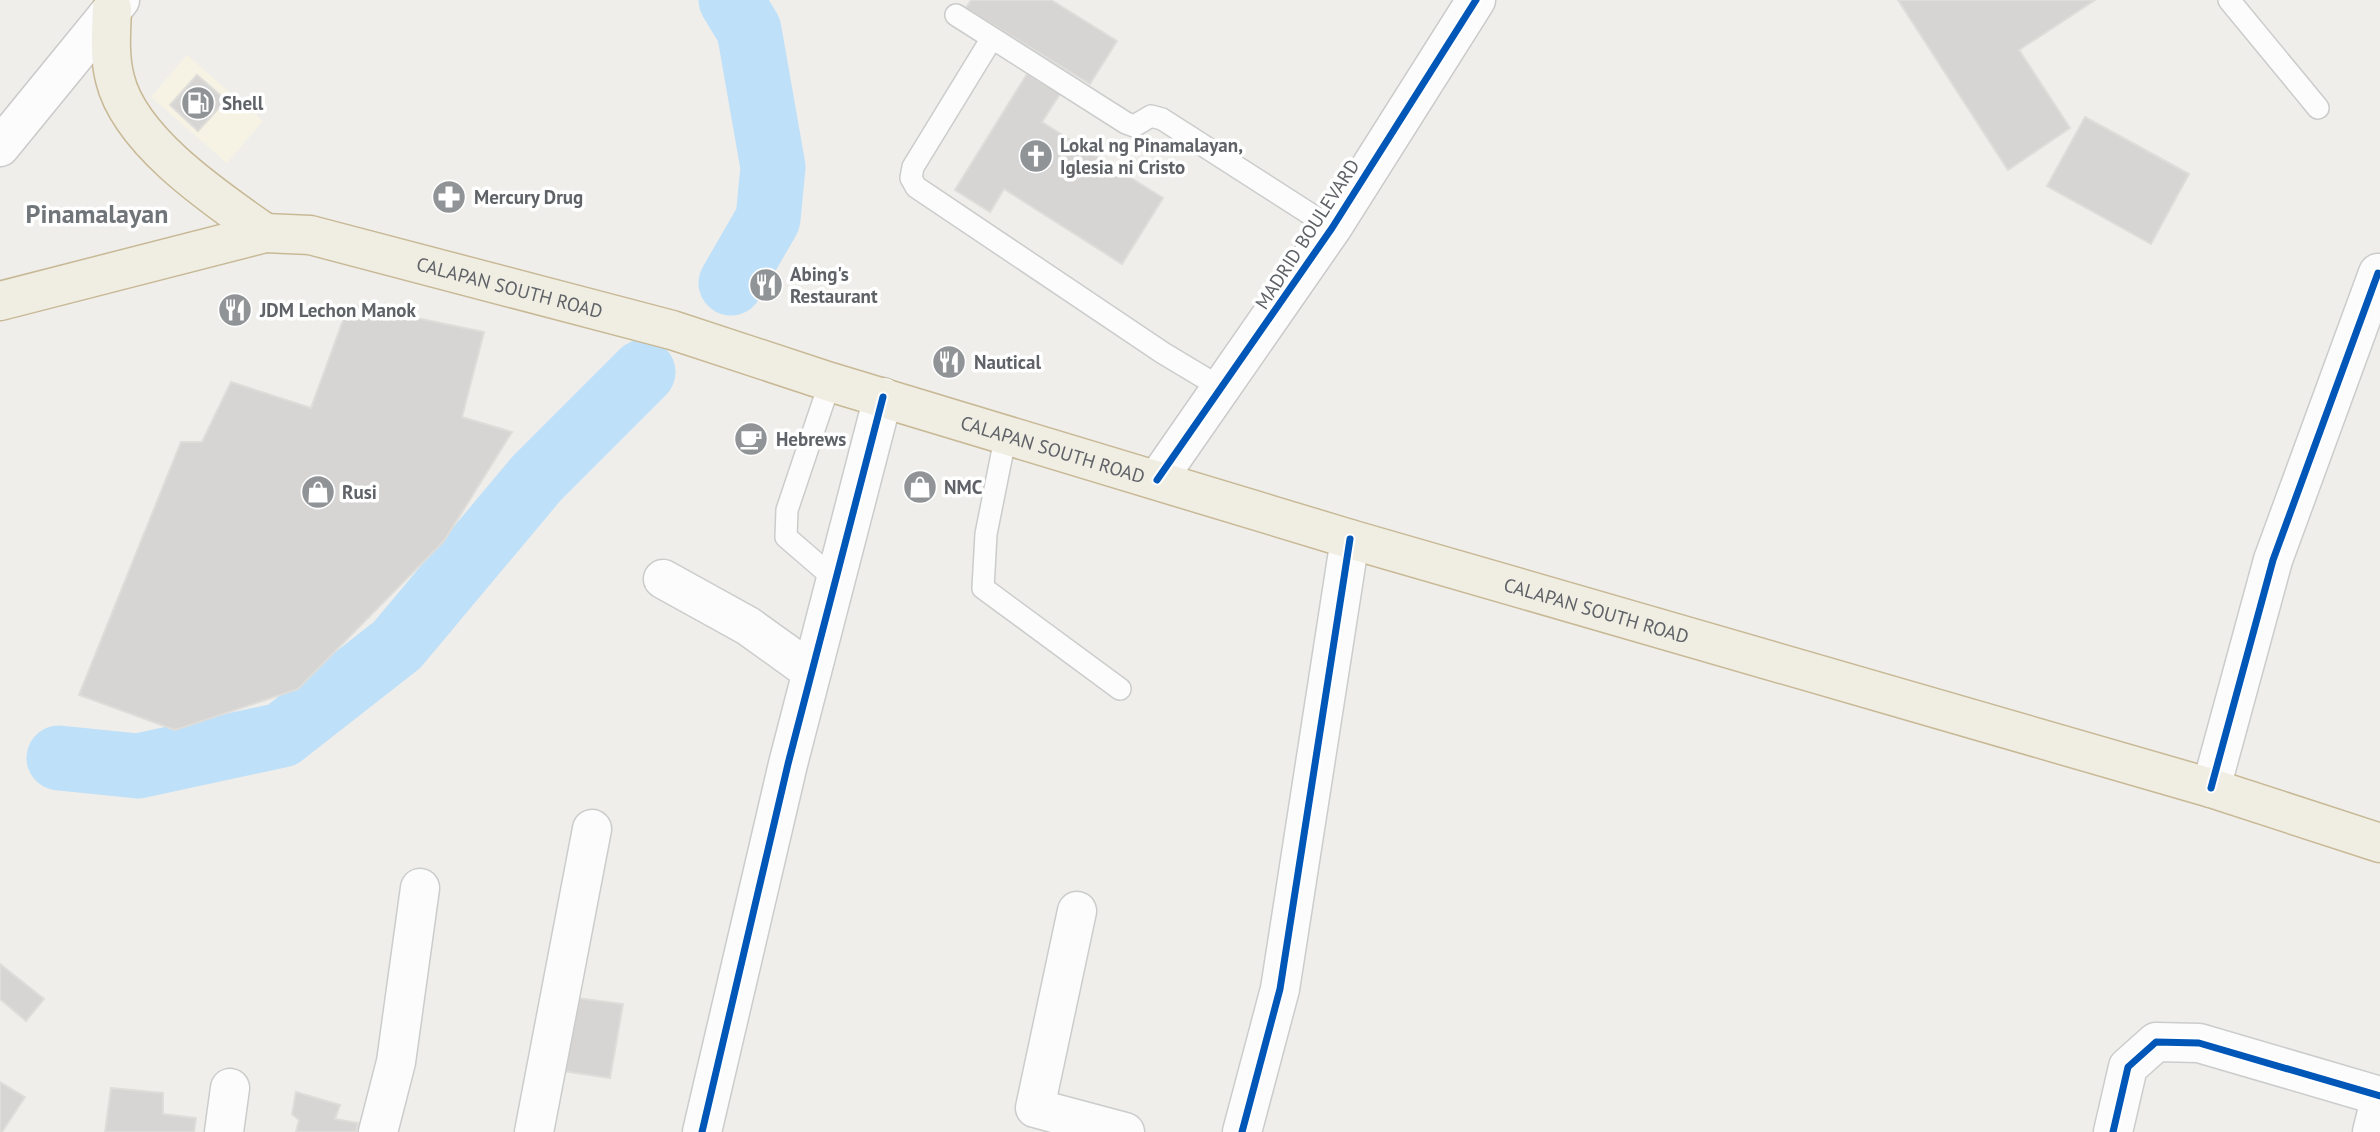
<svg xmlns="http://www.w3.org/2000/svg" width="2380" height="1132" font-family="'PT Sans',sans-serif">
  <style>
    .commercial { fill: #f7f3e4 }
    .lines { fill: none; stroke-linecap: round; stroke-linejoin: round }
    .river { stroke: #bfe0f9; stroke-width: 65 }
    .building { fill: #d6d5d3; stroke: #deddd9; stroke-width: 2 }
    .lane-casing { stroke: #cbcccc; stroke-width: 24 }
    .street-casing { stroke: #cbcccc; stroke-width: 41 }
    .secondary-casing { stroke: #cacacb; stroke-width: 41 }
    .highway-casing { stroke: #c8b996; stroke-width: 41 }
    .lane { stroke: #fdfcfc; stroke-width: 21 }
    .street { stroke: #fdfcfc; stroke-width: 38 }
    .secondary { stroke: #fdfcfc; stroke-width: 38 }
    .highway { stroke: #f0ede3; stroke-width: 38 }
    .cycleway-casing { stroke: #fff; stroke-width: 11 }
    .cycleway { stroke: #0057b8; stroke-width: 7 }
    .labels { text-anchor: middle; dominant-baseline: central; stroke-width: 7; stroke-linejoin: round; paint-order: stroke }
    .poi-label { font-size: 19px; font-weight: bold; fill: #5f6368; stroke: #fff; text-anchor: start }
    .street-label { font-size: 19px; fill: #5f6368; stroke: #fff }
    .district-label { font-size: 26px; font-weight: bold; fill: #70757a; stroke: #fff }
  </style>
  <rect width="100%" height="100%" fill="#efeeea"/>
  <path class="commercial" d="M187,55l76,66 -36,42 -76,-66z"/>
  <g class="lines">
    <path class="river" d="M731,0l18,30 24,137 -5,52 -37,64
      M59,758l79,8 144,-31 115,-90 140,-167 106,-106"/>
  </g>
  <path class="building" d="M971,0h80l66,41 -27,43 -124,-76z
    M1898,0h197l-76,50 51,78 -62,42z
    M1027,74l33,20 -18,28 121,76 -41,66 -118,-75 -14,23 -35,-22z
    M197,75l29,25 -28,31 -28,-26z
    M2085,117l104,57 -38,70 -104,-58z
    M349,304l135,28 -22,85 50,15 -68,109 -146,148 -123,41 -96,-35 102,-253h21l29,-60 80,26z
    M0,964l44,35 -18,22 -26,-22z
    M569,997l54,7 -13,74 -54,-8z
    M0,1082l25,15 -23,35h-2z
    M111,1088l52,5v21l33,4 -2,14h-89z
    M296,1092l44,13 -5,14 23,4 -2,9h-60l3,-12 -7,-6z"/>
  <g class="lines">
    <g class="lane-casing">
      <path id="lane" d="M2229,0l89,108
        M956,15l170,108 8,3 17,-10 11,3 170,109
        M992,38l-79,129 -2,11 5,9 247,166 60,36
        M830,382l-43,128 -1,27 51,44
        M1006,434l-20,100 -3,54 137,101"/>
    </g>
    <g class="street-casing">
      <path id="street" d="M663,579l85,47 64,46
        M2211,788l62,-228 105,-287
        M1077,911l-42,197 90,24
        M224,1132l6,-44
        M378,1132l18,-70 24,-174
        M534,1132l58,-303
        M702,1132l86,-368 95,-367
        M1242,1132l38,-143 70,-450
        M2113,1132l15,-65 28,-25 43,1 181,53
        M2372,1132l8,-32"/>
    </g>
    <g class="secondary-casing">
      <path id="secondary" d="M0,147l120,-147
        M1157,480l175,-252 144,-228"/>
    </g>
    <g class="highway-casing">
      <g id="highway">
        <path d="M112,9c-1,24 -3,47 3,70 15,62 100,119 150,154"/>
        <path id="s1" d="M0,301l265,-68 45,2 362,95 158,52 520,157 861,249 169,55"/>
      </g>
    </g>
    <use href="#lane" class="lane"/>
    <use href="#street" class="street"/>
    <use href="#secondary" class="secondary"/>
    <use href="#highway" class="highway"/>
    <g class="cycleway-casing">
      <path id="cycleway" d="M1157,480l175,-252 144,-228
        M2211,788l62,-228 105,-287
        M702,1132l86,-368 95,-367
        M1242,1132l38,-143 70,-450
        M2113,1132l15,-65 28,-25 43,1 181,53"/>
    </g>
    <use href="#cycleway" class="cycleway"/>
  </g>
  <defs>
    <g id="fuel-disc" transform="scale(1.75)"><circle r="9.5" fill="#919496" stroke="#fff"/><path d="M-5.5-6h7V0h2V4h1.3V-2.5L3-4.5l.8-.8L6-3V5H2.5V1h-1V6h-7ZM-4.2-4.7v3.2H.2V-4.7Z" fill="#fff"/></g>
    <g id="church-disc" transform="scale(1.75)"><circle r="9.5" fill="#919496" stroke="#fff"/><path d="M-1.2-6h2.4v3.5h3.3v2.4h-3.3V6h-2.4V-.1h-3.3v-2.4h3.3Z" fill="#fff"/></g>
    <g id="pharmacy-disc" transform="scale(1.75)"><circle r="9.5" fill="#919496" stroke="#fff"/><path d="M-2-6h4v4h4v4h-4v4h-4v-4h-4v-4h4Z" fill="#fff"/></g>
    <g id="restaurant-disc" transform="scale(1.75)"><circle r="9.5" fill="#919496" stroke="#fff"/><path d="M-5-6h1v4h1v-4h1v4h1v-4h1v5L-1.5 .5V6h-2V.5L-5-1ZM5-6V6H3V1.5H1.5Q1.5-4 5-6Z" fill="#fff"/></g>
    <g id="cafe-disc" transform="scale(1.75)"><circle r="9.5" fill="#919496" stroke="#fff"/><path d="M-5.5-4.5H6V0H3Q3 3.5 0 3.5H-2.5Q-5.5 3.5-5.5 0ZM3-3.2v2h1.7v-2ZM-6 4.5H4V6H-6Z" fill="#fff"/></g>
    <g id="shop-disc" transform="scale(1.75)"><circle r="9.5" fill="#919496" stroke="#fff"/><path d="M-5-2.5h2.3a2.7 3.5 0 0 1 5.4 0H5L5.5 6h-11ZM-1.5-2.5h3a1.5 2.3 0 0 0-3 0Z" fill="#fff"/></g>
  </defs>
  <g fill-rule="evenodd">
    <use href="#fuel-disc" x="198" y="103"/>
    <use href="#church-disc" x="1036" y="156"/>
    <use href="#pharmacy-disc" x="449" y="197"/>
    <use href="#restaurant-disc" x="766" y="285"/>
    <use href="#restaurant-disc" x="235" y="310"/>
    <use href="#restaurant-disc" x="949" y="362"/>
    <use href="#cafe-disc" x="751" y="439"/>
    <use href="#shop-disc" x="920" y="487"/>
    <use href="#shop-disc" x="318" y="492"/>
  </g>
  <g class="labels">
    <g class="poi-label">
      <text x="222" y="103">Shell</text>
      <text x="1060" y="145">Lokal ng Pinamalayan,<tspan x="1060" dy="22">Iglesia ni Cristo</tspan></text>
      <text x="474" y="197">Mercury Drug</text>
      <text x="790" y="274">Abing's<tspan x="790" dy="22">Restaurant</tspan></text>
      <text x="260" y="310">JDM Lechon Manok</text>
      <text x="974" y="362">Nautical</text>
      <text x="776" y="439">Hebrews</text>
      <text x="944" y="487">NMC</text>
      <text x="342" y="492">Rusi</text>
    </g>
    <g class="street-label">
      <text transform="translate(1307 234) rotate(-57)">MADRID BOULEVARD</text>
      <text stroke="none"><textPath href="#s1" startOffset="525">CALAPAN SOUTH ROAD</textPath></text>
      <text stroke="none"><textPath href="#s1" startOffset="1092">CALAPAN SOUTH ROAD</textPath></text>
      <text stroke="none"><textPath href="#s1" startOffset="1659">CALAPAN SOUTH ROAD</textPath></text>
    </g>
    <g class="district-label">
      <text x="97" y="213">Pinamalayan</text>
    </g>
  </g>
</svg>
